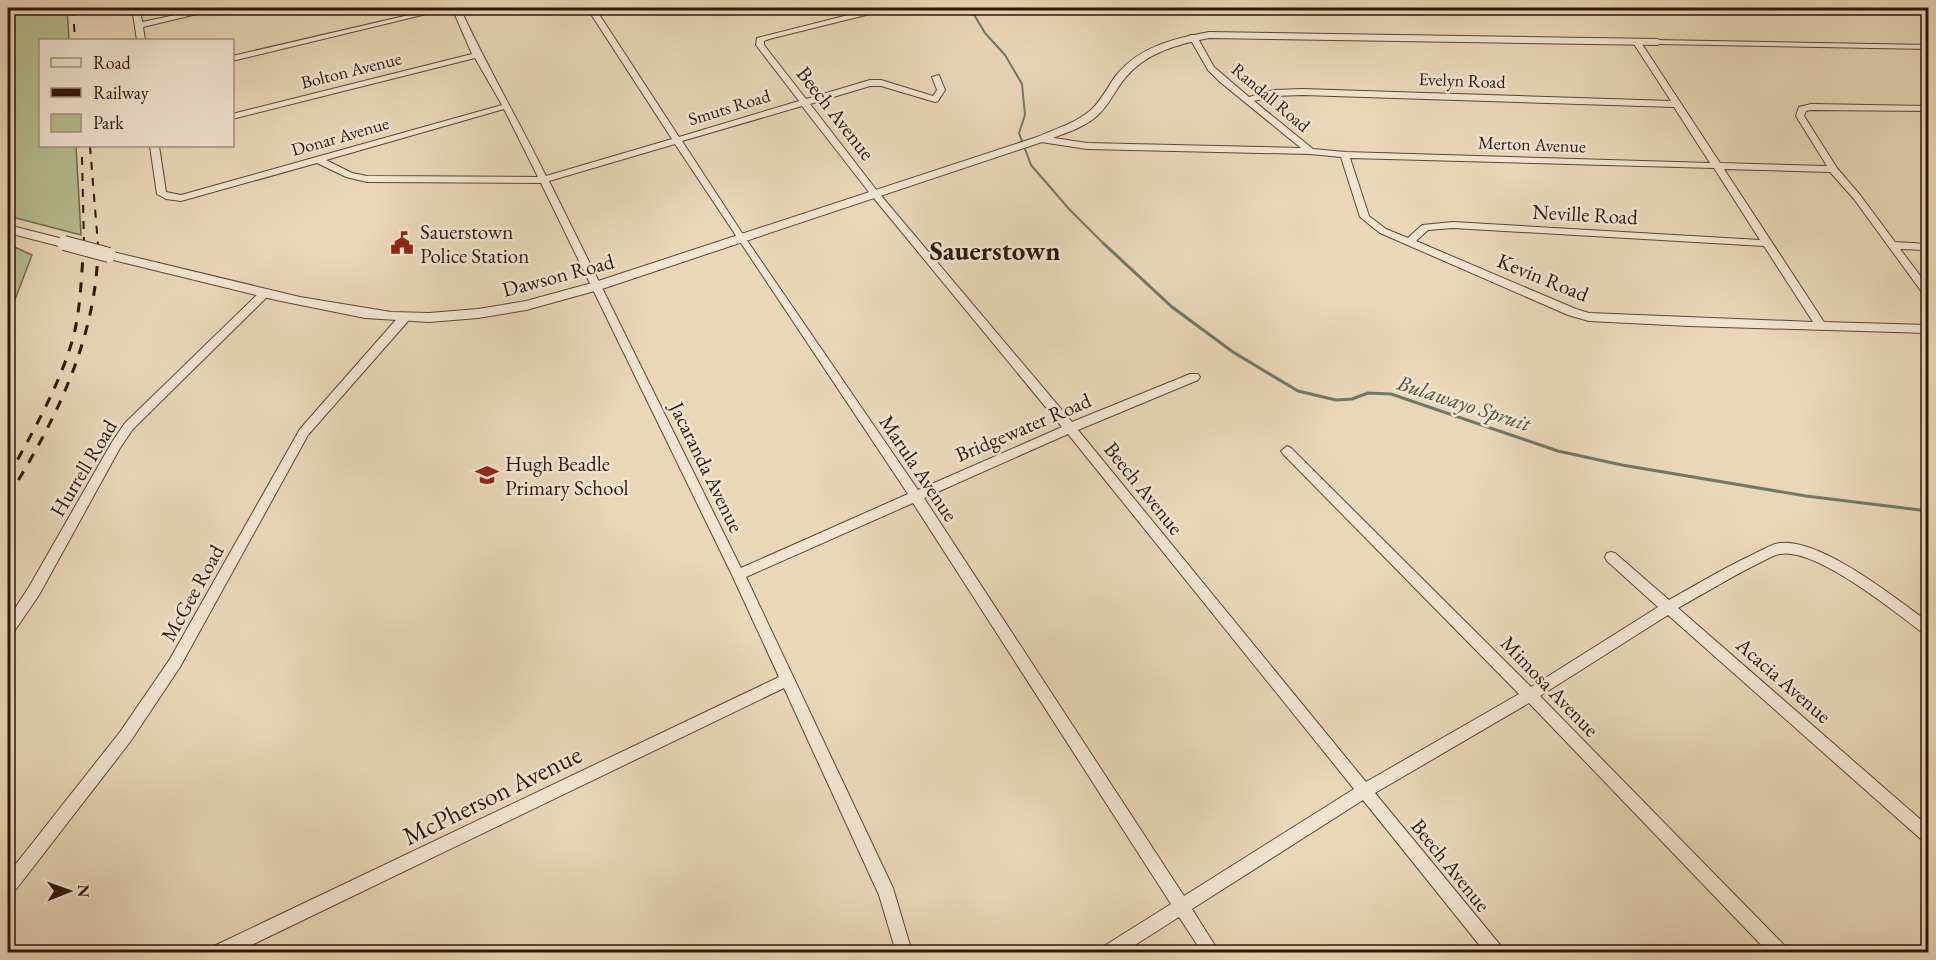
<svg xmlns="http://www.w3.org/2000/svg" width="1936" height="960" font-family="'EB Garamond',serif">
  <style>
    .green { fill: #b6be8f; stroke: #74694b; stroke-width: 1.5 }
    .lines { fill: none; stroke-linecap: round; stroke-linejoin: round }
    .stream-far1 { stroke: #707868; stroke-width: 2 }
    .stream { stroke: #707868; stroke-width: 3 }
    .minor-casing { stroke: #604533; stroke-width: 2 }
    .tertiary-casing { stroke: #604533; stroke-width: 2 }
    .minor { fill: #f1e5d1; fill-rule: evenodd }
    .tertiary { fill: #f1e5d1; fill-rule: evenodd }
    .rail-far1 { stroke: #321407; stroke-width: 2; stroke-dasharray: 8 8; stroke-linecap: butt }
    .rail { stroke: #321407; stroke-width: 3; stroke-dasharray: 10 10; stroke-linecap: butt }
    .tertiary-bridge-far1-casing { stroke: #604533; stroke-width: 13; stroke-linecap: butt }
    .tertiary-bridge-casing { stroke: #604533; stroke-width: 16; stroke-linecap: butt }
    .tertiary-bridge-far1 { stroke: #f1e5d1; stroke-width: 11 }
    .tertiary-bridge { stroke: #f1e5d1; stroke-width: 14 }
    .labels { text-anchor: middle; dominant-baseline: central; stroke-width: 5; stroke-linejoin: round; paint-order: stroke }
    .far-street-label { font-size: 18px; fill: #321407; stroke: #f1e5d1 }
    .street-label { font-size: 21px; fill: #321407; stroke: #f1e5d1 }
    .poi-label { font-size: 21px; fill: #321407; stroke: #f1e5d1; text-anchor: start }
    .water-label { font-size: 22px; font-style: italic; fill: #564e3f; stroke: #f1e5d1 }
    .near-street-label { font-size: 26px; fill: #321407; stroke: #f1e5d1 }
    .district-label { font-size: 27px; font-weight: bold; fill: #321407; stroke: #f1e5d1 }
  </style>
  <rect width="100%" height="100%" fill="#e9d7b8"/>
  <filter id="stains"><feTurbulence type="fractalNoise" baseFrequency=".00333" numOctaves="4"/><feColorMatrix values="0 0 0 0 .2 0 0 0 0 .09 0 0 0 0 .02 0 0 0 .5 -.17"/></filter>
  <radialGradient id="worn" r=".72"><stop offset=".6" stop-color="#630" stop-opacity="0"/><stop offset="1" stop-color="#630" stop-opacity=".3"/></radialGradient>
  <path class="green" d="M8,8h59l2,32h-29v106h36l5,89 -73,-19z
    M8,244l24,11 -24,63z"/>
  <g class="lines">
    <path class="stream-far1" d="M970,8l15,25 20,22 17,29 3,31 -6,18 12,32 38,44 36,36"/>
    <path class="stream" d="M1103,243l69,64 61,45 65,39 38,9 16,-1 16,-6 23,1 167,57 64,14 184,31 122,15"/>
    <g class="minor-casing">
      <path id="minor" d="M132,8h8l2,14 67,-14h13l-79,19 2,13h-8z
        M439,8h12l-219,53v-5z
        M452,8h8c26,57 58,111 86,168l126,-37 -85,-131h8l84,129 120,-36 -43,-56 1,-7 119,-30h11l-1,2 -117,29 -5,2v4l42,54 64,-19h11l52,16 4,-6 -5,-13 7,-2 6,15 -7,11 -3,1 -54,-16h-11l-60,18 68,88 194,230 118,-48h8l2,3 -2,3 -120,50 288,352 153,-88 -236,-240 -2,-3 6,-5 4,2 240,239 127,-80 -51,-46 -2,-4 2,-4 4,-1 4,1 54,47c27,-15 53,-31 81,-44 8,-4 17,-9 25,-12 40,-11 122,55 153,78v13l-5,-2c-28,-21 -108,-86 -143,-79 -7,1 -14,6 -21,9 -28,14 -54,30 -81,45l250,218v17l-5,-2 -255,-226 -128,81 245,250 2,6h-19l-239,-249 -154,90 126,153 2,6h-18l-122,-152 -171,109 27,43h-17l-23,-35 -55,35h-22l2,-6 67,-42 -258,-401 -167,74 147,311 19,64h-16l-17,-57 -95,-207 -547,264h-25l2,-6 565,-269 -47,-102 -191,-392 -174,-1 -21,-5 -29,-14 -136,38 -15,-2 -9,-5 -7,-48h9l7,46 15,3 321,-90 -27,-47 -243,61v-5l240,-60zM802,106l70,90 190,231 -144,63 -174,-254 -62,-95zM504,109l34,68 -171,-1 -15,-3 -26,-13zM675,144l233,350 -167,74 -192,-387zM1068,434l286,355 -170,107 -260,-398z
        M1190,35h6l18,32 35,30 25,-7 29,-1 368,12 -39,-60 4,-2 4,2 80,122 107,3 -31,-50 3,-9 12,-3 117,2v5l-117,-1 -5,1 -2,5 33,52 23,27 35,47 33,2v6l-28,-1 28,37v10l-4,-1 -70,-96 -24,-27 -106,-3 100,153 104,3v8l-239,-7 -100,-5 -21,-6 -188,-82 -20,-16 -19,-60 -31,-3 -223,-5 -46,-7 -4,-3 4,-3 46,7 214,5 -81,-66 -12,-12 -19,-33zM1303,95l371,12 36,56 -365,-11 -32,-3 -59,-48 20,-5zM1350,158l364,10 46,72 -307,-18 -31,3 -14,13 -22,-9 -17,-13zM1453,228l311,18 49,76 -224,-9 -13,-4 -160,-68 12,-11z
        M1655,40l273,5v4l-270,-5h-3z
        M265,290l4,1 1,2 -1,2 -136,134 -13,19 -81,147 -26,38 -5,2v-16l21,-32 83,-145 13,-19 136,-132z
        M405,313l4,1 1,3 -1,3 -101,115 -128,232 -50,75 -116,150 -6,2v-20l112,-142 50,-73 130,-230 101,-115z"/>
    </g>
    <g class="tertiary-casing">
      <path id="tertiary" d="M1209,32l449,7 5,3 -5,3 -449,-7c-30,6 -62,14 -83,39 -10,11 -16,27 -27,37 -14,14 -37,20 -54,27l-443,148 -76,21 -48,8 -49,4 -64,-4 -89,-18 -171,-42 -2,-3 6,-4 191,46 91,15 38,1 49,-4 48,-8 66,-18 445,-146c18,-8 39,-14 54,-27 11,-10 18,-26 27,-37 23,-27 58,-35 91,-41z
        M8,225l59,15 2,3 -6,4 -55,-14z"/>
    </g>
    <use href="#minor" class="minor"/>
    <use href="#tertiary" class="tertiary"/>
    <path class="rail-far1" d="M73,8l2,32
      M90,146l8,99
      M82,157l2,88"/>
    <path class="rail" d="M8,477c23,-42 47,-83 62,-129 11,-32 11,-71 14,-105
      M8,497c48,-77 90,-161 90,-254"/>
    <g class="tertiary-bridge-far1-casing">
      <path id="tertiary-bridge-far1" d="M63,243l7,2"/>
    </g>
    <g class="tertiary-bridge-casing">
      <path id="tertiary-bridge" d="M64,243l45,12"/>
    </g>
    <use href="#tertiary-bridge-far1" class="tertiary-bridge-far1"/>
    <use href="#tertiary-bridge" class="tertiary-bridge"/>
  </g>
  <defs>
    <g id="civic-bare" transform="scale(1.8)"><path d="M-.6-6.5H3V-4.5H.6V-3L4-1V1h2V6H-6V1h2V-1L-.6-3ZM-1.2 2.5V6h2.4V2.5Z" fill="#8f2418" stroke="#f1e5d1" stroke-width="2.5" paint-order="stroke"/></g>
    <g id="school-bare" transform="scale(1.8)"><path d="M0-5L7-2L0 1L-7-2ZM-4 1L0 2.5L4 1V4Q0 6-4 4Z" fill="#8f2418" stroke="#f1e5d1" stroke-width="2.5" paint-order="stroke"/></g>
  </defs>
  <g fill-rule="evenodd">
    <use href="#civic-bare" x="402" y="243"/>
    <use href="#school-bare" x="487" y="475"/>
  </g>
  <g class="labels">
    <g class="far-street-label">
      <text transform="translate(351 70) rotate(-14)">Bolton Avenue</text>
      <text transform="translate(1462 80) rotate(2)">Evelyn Road</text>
      <text transform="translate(1271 97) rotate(40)">Randall Road</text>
      <text transform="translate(729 107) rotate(-17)">Smuts Road</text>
      <text transform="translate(340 136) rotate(-16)">Donar Avenue</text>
      <text transform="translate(1532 144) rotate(2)">Merton Avenue</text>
    </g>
    <g class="street-label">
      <text transform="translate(836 113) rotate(52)">Beech Avenue</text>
      <text transform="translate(1585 214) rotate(3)">Neville Road</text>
      <text transform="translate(558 275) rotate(-15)">Dawson Road</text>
      <text transform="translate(1543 277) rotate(22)">Kevin Road</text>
      <text transform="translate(1023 427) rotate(-23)">Bridgewater Road</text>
      <text transform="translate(707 467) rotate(64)">Jacaranda Avenue</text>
      <text transform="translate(83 468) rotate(-59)">Hurrell Road</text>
      <text transform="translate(919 468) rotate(56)">Marula Avenue</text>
      <text transform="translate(1144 488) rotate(51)">Beech Avenue</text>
      <text transform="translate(192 593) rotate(-61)">McGee Road</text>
      <text transform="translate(1784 680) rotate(41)">Acacia Avenue</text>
      <text transform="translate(1550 686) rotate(46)">Mimosa Avenue</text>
      <text transform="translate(1451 865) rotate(51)">Beech Avenue</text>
    </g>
    <g class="poi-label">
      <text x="420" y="231">Sauerstown<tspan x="420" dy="24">Police Station</tspan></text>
      <text x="505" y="463">Hugh Beadle<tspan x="505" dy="24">Primary School</tspan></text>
    </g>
    <g class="water-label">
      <text transform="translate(1464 403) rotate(18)">Bulawayo Spruit</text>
    </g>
    <g class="near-street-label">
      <text transform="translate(492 795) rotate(-26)">McPherson Avenue</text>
    </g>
    <g class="district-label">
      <text x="995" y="250">Sauerstown</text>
    </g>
  </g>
  <rect width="1936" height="960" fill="none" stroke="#e9d7b8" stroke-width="30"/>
  <rect x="9" y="9" width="1918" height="942" fill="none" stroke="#321407" stroke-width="3"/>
  <rect x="15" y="15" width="1906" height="930" fill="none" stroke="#321407" stroke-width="1.5"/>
  <rect x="39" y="39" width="195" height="108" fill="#f1e5d1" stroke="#a59180" stroke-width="1.5"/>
  <rect x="51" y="58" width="30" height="9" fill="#f1e5d1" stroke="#a59180" stroke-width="1.5"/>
  <text x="93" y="69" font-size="18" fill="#321407">Road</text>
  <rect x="51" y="88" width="30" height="9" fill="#321407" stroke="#a59180" stroke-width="1.5"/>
  <text x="93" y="99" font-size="18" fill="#321407">Railway</text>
  <rect x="51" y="114" width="30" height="18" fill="#b6be8f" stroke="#a59180" stroke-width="1.5"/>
  <text x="93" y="129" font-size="18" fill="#321407">Park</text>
  <g transform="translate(69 891) rotate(89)" stroke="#f1e5d1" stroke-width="4.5" paint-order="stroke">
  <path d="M0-4.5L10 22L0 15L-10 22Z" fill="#321407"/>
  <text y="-9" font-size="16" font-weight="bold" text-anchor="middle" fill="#321407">N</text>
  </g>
  <rect width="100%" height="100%" filter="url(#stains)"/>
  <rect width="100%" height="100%" fill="url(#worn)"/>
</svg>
